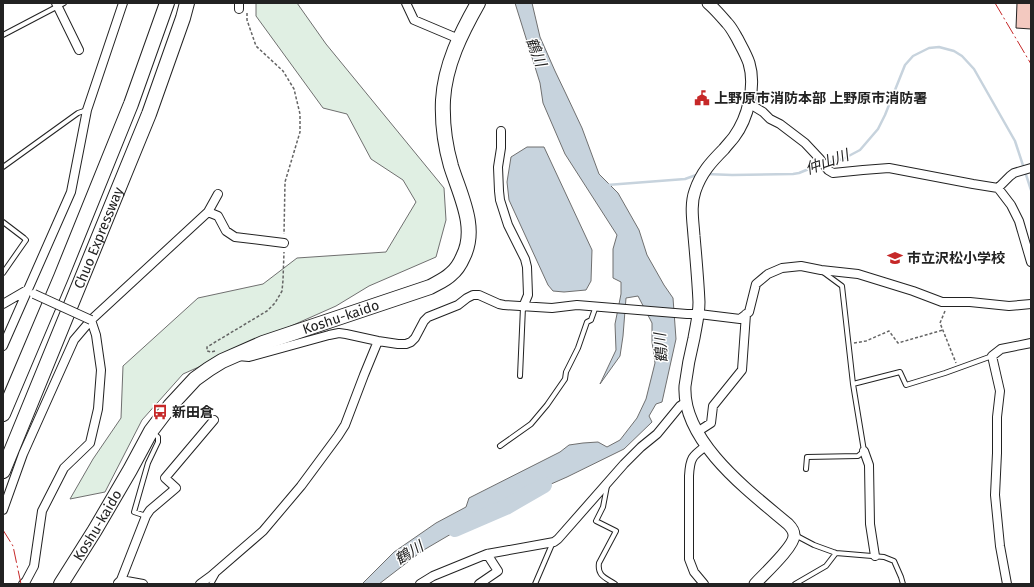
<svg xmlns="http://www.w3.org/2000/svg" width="1034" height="587" font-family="'Fira Sans','Noto Sans JP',sans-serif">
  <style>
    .green { fill: #e0efe3; stroke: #6f6f6f }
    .water { fill: #c7d3dd; stroke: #6f6f6f }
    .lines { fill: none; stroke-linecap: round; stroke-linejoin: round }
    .stream { stroke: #c7d3dd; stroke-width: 2.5 }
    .river { stroke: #c7d3dd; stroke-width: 16 }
    .building { fill: #f3c9c0; stroke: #222 }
    .lane-casing { stroke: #222; stroke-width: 6 }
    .street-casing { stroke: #222; stroke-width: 10 }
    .secondary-casing { stroke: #222; stroke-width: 13 }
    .highway-casing { stroke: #222; stroke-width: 16 }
    .path { stroke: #646464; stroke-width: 1.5; stroke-dasharray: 3 2; stroke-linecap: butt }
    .lane { stroke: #fff; stroke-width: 4 }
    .street { stroke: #fff; stroke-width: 8 }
    .secondary { stroke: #fff; stroke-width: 11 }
    .highway { stroke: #fff; stroke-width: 14 }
    .street-bridge-casing { stroke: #222; stroke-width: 10; stroke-linecap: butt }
    .street-bridge { stroke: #fff; stroke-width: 8 }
    .power { stroke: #c62828; stroke-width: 1; stroke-dasharray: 14 3 2 3; stroke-linecap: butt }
    .labels { text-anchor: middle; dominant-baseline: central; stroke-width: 3; stroke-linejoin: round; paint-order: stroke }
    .poi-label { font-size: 14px; font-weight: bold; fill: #222; stroke: #fff; text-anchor: start }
    .street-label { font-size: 14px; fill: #222; stroke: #fff }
    .water-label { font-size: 15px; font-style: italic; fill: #222; stroke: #fff }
  </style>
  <rect width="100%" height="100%" fill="#fff"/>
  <path class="green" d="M256,3h41l29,41 118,144 2,32 -10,37 -67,29 -33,20 -153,68 -41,46 -37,72 -35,7 23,-40 28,-41 2,-52 75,-68 65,-14 34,-26 89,-6 30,-50 -13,-22 -32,-21 -24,-45 -24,-6 -67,-92z"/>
  <path class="water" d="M515,3h17l8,34 15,34 11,23 16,34 17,46 19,19 21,37 8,25 17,30 9,13 3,41 -14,63 -6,2 -7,12 3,6 -28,27 -57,28 -75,33 -70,41 -43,33h-17l32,-32 42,-29 30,-16 3,-9 91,-46 9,-7 14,-2 15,-1 9,5 13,-7 17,-22 9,-19 9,-36 -3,-21v-19l-14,-27 -12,2 -3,38 -3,20 -20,28 16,-34 -1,-26 6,-30v-12l-8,-4v-29l4,-14 -52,-81 -22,-51 -3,-20z
    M527,147h17l48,103 -1,31 -5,9 -22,2 -11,-1 -5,-6 -39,-85 -2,-18 4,-25z"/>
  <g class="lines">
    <path class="stream" d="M826,163l17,-4 17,-9 18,-21 7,-14 20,-50 8,-9 16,-8 10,-1 15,4 8,5 12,13 41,72 16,49
      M706,174l26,1 61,-1 6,-1 22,-9
      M607,185l78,-6 14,-5"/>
    <path class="river" d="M455,529l51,-22 38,-22"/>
  </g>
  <path class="building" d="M1017,3h14v26l-15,-1z"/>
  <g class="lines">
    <g class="lane-casing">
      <path id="lane" d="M3,35l61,-32
        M3,167l75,-54 9,-3
        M3,222l21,16 2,2 -23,33
        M520,376l3,-69
        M853,384l47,-12 6,13 39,-12 47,-17
        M500,446l31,-22 16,-19 18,-26 1,-7 12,-24 9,-26 4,-2 5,-14
        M806,469l1,-12 51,-1 6,-5 -11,-67 -11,-98 -19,-14
        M607,486l-4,21 -7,14 20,10 -17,32c-2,13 7,15 16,21
        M146,516l-12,-4 14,-49 10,-21v-5l-6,-5
        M795,535l19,10 22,8 48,4 10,4 7,16 2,7
        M211,584l5,-9
        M535,584l18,-42
        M795,584l31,-18 10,-13"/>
    </g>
    <g class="street-casing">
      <path id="street" d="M56,3l23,47
        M406,3l8,17 45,19
        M239,9v-6
        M750,104l13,8 7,7 10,5 25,19 15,16 8,11 5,3 30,-3 26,-2 84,16 25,4 13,17 8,16 12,41
        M501,131v17l-3,19 1,24 1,9 8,25 17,34 2,8 1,28 -5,12
        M998,188l12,-12 4,-3 17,-5
        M208,212l10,4 8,15 9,6 49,6
        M3,304l24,-14
        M3,346l68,-154 16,-82 36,-107
        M238,356l11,1 80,-22 10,-2 7,1 32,7 20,3h8l5,-2 4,-4 9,-17 4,-4 30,-12 9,-7 6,-3h6l20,9 5,1 48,3 25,-3 110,9h12l41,5 9,-7 7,-28 12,-10 14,-6 19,-2 20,4 37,4 55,17 29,11h28l39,4 22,-2
        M697,432l14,-9 2,-17 29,-36 4,-56
        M864,451l5,14 1,59 5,32
        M3,510l20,-56 51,-114 17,-20 117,-108 10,-18
        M121,580l25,-64 4,-6 26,-22 -11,-10 49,-58
        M118,583l3,-3 22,4
        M23,584l3,-3 8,-15 8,-55 22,-43 26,-25 8,-34 3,-39 -5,-35 -5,-15
        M200,584l11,-8 52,-45 38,-45 37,-50 7,-11 19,-50 14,-34
        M420,584l13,-8 54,-22 67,-12 4,-3 66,-75 17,-17 16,-13 23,-28 6,-4
        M479,584l19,-13 -11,-17
        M704,584l-10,-12 -5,-13v-83c1,-18 3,-20 17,-30
        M1007,584l-7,-38 -5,-51 2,-42v-36l3,-26 -8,-35 9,-7 30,-6"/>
    </g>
    <g class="secondary-casing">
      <path id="secondary" d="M708,3c7,6 13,13 19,20 4,4 7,10 10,15 4,8 9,16 12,25 7,23 -1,55 -15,74 -3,4 -7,8 -10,12 -13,13 -23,24 -29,42 -5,14 -2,30 -1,45 2,22 4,44 5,66 0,13 -3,24 -5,36 -4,16 -7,32 -9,48 -3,56 65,106 103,138 3,3 6,7 6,11 1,11 -31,40 -39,49"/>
    </g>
    <g class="highway-casing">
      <g id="highway">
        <path d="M3,414l58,-137 70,-173 36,-101"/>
        <path id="s1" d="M3,471l146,-357 34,-96 4,-15"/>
        <path id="s2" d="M61,584l34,-54 35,-60 21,-39 19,-25 25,-27 14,-10 13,-8 41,-18 167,-56c7,-4 15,-7 21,-13 5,-4 9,-10 12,-17 15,-29 -3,-62 -12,-91 -6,-21 -9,-44 -8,-66 2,-35 18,-67 35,-97"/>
      </g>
    </g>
    <path class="path" d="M247,13v7l9,26 27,25 11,18 6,25v18l-15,50 -1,52
      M945,311l-5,12 16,40
      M854,343l12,-2 23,-10 9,12 45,-13
      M215,351l-4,1 -4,-1v-4l60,-36 8,-8 7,-12 1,-11 1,-28"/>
    <use href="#lane" class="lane"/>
    <use href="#street" class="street"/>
    <use href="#secondary" class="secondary"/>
    <use href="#highway" class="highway"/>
    <g class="street-bridge-casing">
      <path id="street-bridge" d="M34,294l57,26"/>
    </g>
    <use href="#street-bridge" class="street-bridge"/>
    <path class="power" d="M995,3l36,61
      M3,530l10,16 8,38"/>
  </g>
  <defs>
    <g id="civic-bare" transform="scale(1.2)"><path d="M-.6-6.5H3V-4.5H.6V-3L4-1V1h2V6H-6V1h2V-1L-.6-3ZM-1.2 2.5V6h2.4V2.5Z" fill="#c62828" stroke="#fff" stroke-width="2.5" paint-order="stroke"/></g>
    <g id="school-bare" transform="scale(1.2)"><path d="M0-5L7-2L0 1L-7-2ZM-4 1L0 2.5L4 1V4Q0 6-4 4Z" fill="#c62828" stroke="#fff" stroke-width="2.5" paint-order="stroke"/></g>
    <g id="bus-bare" transform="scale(1.2)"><path d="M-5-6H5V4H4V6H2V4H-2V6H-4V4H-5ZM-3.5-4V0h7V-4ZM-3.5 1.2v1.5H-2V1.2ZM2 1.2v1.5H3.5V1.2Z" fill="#c62828" stroke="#fff" stroke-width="2.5" paint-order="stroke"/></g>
  </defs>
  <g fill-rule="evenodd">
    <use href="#civic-bare" x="702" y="98"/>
    <use href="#school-bare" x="895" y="258"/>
    <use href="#bus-bare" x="160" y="412"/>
  </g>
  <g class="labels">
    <g class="poi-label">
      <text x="714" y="98">上野原市消防本部 上野原市消防署</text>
      <text x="907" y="258">市立沢松小学校</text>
      <text x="172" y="412">新田倉</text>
    </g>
    <g class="street-label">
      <text stroke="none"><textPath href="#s1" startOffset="252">Chuo Expressway</textPath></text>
      <text stroke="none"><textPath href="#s2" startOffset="405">Koshu-kaido</textPath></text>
      <text stroke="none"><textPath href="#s2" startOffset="69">Koshu-kaido</textPath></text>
    </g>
    <g class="water-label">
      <text transform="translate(536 52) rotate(68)">鶴川</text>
      <text transform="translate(827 162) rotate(-20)">仲山川</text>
      <text transform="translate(661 348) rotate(-94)">鶴川</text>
      <text transform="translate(409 553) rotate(-32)">鶴川</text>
    </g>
  </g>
  <rect width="1034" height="587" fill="none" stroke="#222222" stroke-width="8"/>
</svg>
